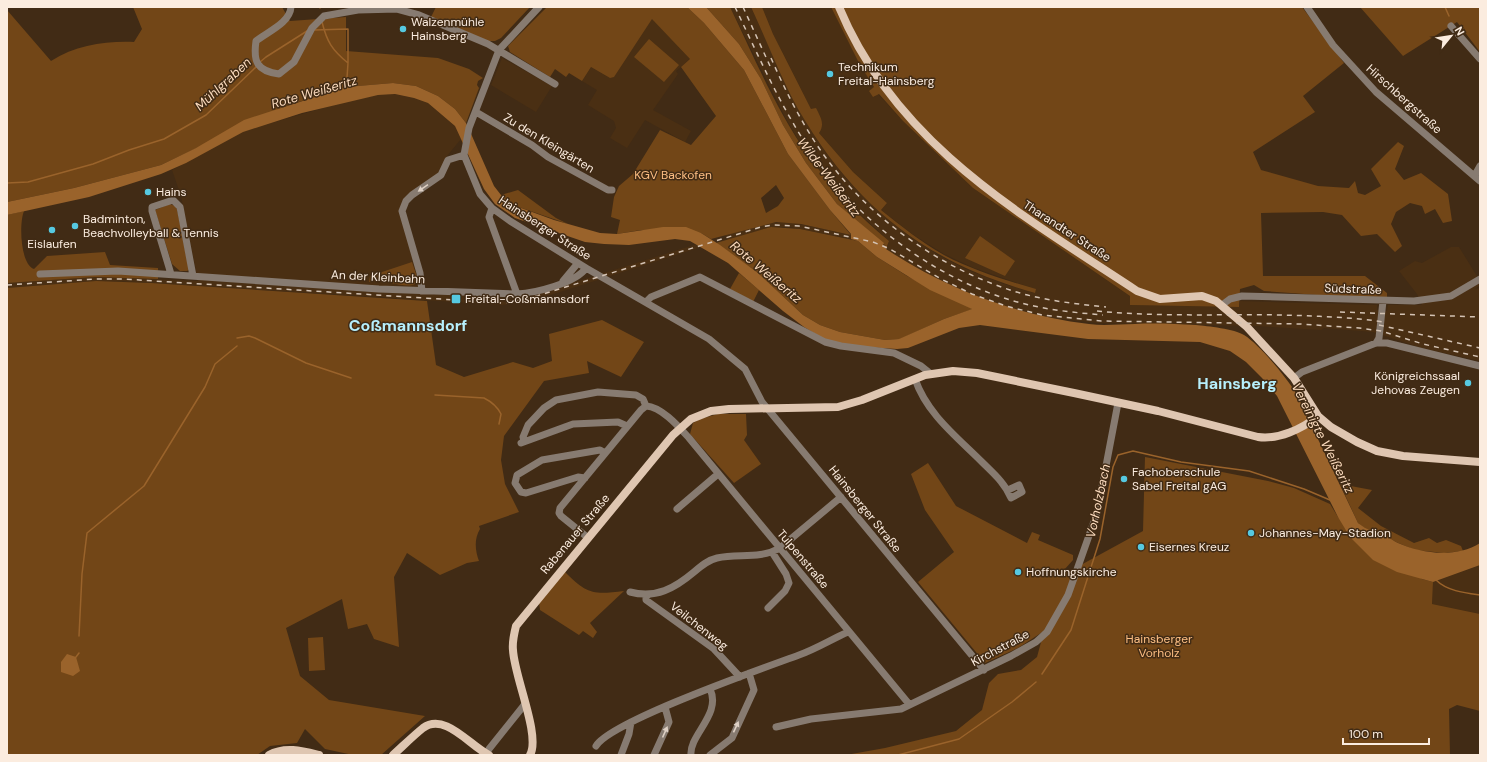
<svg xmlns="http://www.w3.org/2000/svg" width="1487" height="762" font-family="'DM Sans',sans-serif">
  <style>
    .built { fill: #4a2f13 }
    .green { fill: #724617; fill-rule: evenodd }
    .water { fill: #9a632b }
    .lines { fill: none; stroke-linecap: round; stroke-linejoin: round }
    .stream { stroke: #9a632b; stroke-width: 1.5 }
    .minor { stroke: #877b71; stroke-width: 7 }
    .major { stroke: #dfc6b1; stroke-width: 8 }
    .rail { stroke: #d4c3b4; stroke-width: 1.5; stroke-dasharray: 5 5; stroke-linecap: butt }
    .oneway { fill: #ded0c4 }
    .poi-dot { fill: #56c9e1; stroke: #412b15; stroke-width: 1.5 }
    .labels { text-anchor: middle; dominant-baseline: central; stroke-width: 3; stroke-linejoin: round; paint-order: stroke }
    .poi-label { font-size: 12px; fill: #fbecdf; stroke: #412b15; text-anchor: start }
    .street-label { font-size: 12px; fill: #fbecdf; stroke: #412b15 }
    .park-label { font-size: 12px; fill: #fdbe83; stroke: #412b15 }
    .water-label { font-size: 13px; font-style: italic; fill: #fbdbbe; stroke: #412b15 }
    .district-label { font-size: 16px; font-weight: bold; fill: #b6effc; stroke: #412b15 }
  </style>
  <rect width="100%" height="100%" fill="#412b15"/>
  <path class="built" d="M730,7h21l46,100 24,39 27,35 34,33 27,22 29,19 30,15 36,14 30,9 1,-4 -61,-21 -30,-14 -32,-20 -31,-24 6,-7 -34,-31 -34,-39 -8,-24 -38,-75 -11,-27h69l14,28 29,52v10l4,-3 25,27 70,67 157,108v9l109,2 1,-6 137,4v5l10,1 1,-6h34l-5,-11 -18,-23 16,-10 7,2 29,-16h8l21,34v4l-5,4 5,-1v73l-58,-13 -49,-16 -49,-4 -3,2 -66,-4 -157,-3 -45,-5 -61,-15 -48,-21 -34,-17 -24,-16 3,-8 -53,-49 -29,-37 -22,-38z
    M652,18l38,41 -14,12 2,3 -25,36 38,21 -6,11 -40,-22 -18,28 -17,-10 6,-10 -2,-7 -26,-16 9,-15 -15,-9 9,-14 19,11z
    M502,58l50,28 -16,26 -45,-27z
    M395,94l19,4 14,5 27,23 6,13 -14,17 -5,21 -42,30 24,87 85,3 1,3 11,-1 176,-55 1,4 -160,51 -35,6 -361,-23 -46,-1 -89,7v-5l88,-6 103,4 -17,-85 -9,-26 71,-39 105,-30 30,-6z
    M789,222l62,13v4l-62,-12h-18l-43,14 -3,-6 44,-12z
    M1480,565v49l-48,-10 1,-22z"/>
  <path class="green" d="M133,7h149l8,14 56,-4v34l92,7 31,11 14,9 -5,3 -1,4 2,3 -13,35 -11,-14 -17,-13 -22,-10 -23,-3 -47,4 -63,20 -122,58 -87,23 -67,14v-192l44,51c25,-16 54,-20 83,-19l8,-13z
    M436,7h94l-29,31 -6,3h-7l-57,-24z
    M547,7h140l17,16 40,47 44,84 42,56 21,25 -50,-11 -25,-2 -65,17 -10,-6 -60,-3 -24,4 3,-14 -9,-3 3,-20 5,-11 14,-12 27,-44 31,15 25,-29 -35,-49 9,-8 -38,-40 -38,58 -4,1 -19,-11 -9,14 -13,-8 -3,4 -11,-8 -5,8 -40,-25 -2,-6zM776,185l8,13 -6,8 -12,7 -5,-15z
    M706,7h24c24,50 46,103 78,148 23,33 51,61 81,86l-2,5 -4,-2 -46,-40 -31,-41 -23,-38 -22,-46 -22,-35z
    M751,7h11l11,27 38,75 5,-1c5,10 9,16 3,25l34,39 34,31 -6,7c20,16 40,32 63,45 28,15 61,25 92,34l-1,4c-110,-31 -180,-86 -237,-184 -17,-31 -32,-70 -47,-102z
    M831,7h471l42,56 -41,33 12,16 -62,40 8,18 57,16 31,2 6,-7 3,12 7,2 16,-9 -10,-17 27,-27 6,4 -9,23 9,11 17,-7 27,21 4,27 -9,2 -8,-14 -10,5 -3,-8 -12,-3 -14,9 -5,12 11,22 -7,6 -18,-18 -16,2 -19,-21 -19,-3 -62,1 2,63h102l22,17v4l-56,-1 -67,-5 -10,-6 -14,4 -1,18 -109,-2v-9l-157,-108 -70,-67 -24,-27 -6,3 -4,-6 5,-4 -15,-24z
    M1360,7h120v45l-23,-30 -54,34z
    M649,39l30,26 -15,17 -30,-25z
    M518,190l38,28 12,6 -55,-19 -12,-10z
    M170,204l5,2 2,3 12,61 -2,1h-7l-8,-7 -17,-54z
    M24,211c-5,12 -4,53 10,58l13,-13 58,-4 5,13 48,3v11l-63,-2 -88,6v-68z
    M771,227l29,2 58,12 19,16 30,19 66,33 -29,10 -44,20 -15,1 -45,-8 -20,-7 -17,-10 -45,-42 -42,-30z
    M980,236l35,25 -10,15 -40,-18z
    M412,262l5,15 -2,7c-11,6 -32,-7 -46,-2l1,-6z
    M739,273l20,17 -6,12 -23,-13z
    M96,281l55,2 276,18 9,64 28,12 49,-15 20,6 19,-7 -3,-27 53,-14 42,22 -23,35 -34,-16 2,12 -45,8 -40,55 -3,24 4,24 14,28 -40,14 1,3c-6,10 -5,21 -1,32l-12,2 -27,12 -33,-22 -13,24 5,70 -25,-8 -7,-15 -19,5 -6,-30 -56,29 14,48 29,24 96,16 -44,39h-28l-28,-6 -20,-20 -8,14 -27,3 -13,9h-250v-467z
    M718,414h28l1,21 -3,5 17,24 -27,19 -44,-49 3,-11 7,-4z
    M1145,457l123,24 26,7 36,16 8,13 84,62 11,3 -1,22 48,10v97l-23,-6 -8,4 1,46h-604l39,-7 71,-17 26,-21 7,-27 9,-9 23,-4 16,-13 7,-26 -26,17 -33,15 -67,-81 36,-30 -29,-42 -14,-36 17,-11 28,43 71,37 5,-11 8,3 -2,5 35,15v5l-9,10 4,2 75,-41z
    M1340,484l32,6 -14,18 23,18 33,17 15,-5 8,5 9,-3 15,6 2,5 -19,2 -29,-3 -19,-8 -17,-10 -12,-1 -9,-8z
    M564,571c23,23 28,24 60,20l-34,32 7,9 -4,6 -10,-7 -4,4 -39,-25 -1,-8z
    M323,637l2,33 -16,1 -1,-33z"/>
  <path class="water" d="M687,7h19l33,37 22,35 22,46 23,38 31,41 47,39 -1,2 4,1 -1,3c62,41 130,66 203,75 15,2 31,0 46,0 20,-1 41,0 61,1 11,1 39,4 48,10 16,10 42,42 52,58l62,130c12,9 9,5 21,9 7,2 12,8 19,11 24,11 59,15 82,0v22l-47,17 -36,-10 -24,-12 -23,-23 -12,-20 -61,-121 -15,-18 -16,-16 -16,-11 -30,-9 -112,-3 -108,-14 -21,3 -51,20 -11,1 -47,-3 -26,-7 -20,-12 -21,-16 -55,-48 -38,-22 -15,-2 -46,6 -25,-1 -19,-2 -70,-24 -20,-14 -11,-15 -29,-63 -27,-23 -14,-5 -19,-4 -17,1 -76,18 -59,19 -57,31 -25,11 -72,23 -82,18v-13l67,-14 87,-23 35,-17 48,-28 102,-33 47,-4 23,3 22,10 17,13 11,14 6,13 22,50 7,9 12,10 41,15 46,13 17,1 46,-7h23l15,6 19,12 38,28 45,42 17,10 20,7 45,8 14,-1 45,-20 28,-10 -42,-19 -53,-33 -19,-16 -7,-2v-5l-21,-24 -42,-56 -44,-84 -40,-47z
    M67,654l9,3 4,14 -7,5 -12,-4v-10z"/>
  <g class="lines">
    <path class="stream" d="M320,7v1
      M1445,7l4,9
      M322,22c5,20 10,28 26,41l-1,15 4,9
      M314,30l34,-1v34
      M260,62l6,-5 41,-26
      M7,183l21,-1 65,-18 36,-14 35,-11 42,-24 50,-48
      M237,338l12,-2 6,2 51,25 45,15
      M435,395l49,3c8,4 13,8 17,16l-2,10
      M1436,580c11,11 29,13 44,15
      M79,636l3,-62 5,-41 57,-47 61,-99 10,-23 22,-18
      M76,657l3,-4
      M1042,674l29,-44 29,-91 13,-72 5,-12 15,-4 48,11 68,9 55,18 26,11
      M898,755l61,-16 53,-37 24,-20"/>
    <path class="minor" d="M291,7c-1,16 -24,25 -35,34 -3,21 1,30 23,33l15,-12 18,-34 12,-12 34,-6 39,-1 22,6 69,29 67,40
      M539,7l-40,43 -30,78 -5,27 16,39 12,14 18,13 76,47 123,71 36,30 17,33 222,268
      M1307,7l26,38 43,47 104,89
      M1451,26l29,33
      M476,112l56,33 16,12 60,33h4
      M1475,175l5,-9
      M492,208l-3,9 28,77
      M40,274l78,-3 261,18 138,5c18,-1 59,-11 69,-26
      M171,274l-19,-63v-4l21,-7 7,7 13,69
      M563,281l15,-18
      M422,291l-2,-18 -18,-62 4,-10 6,-6 29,-20 7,-15 16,-5
      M646,302l5,-5 49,-20 125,65 16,4 53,7 27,13 10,8
      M1222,305l8,-6 12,-3 172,5 37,-5 29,-17
      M1376,343l3,-5 4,-37
      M1294,378l8,-6 74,-29h11l93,23
      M915,379c12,35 42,58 67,83 11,11 23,21 29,36l11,-6 -3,-7 -11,5
      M524,441l-1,-4 5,-12 16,-17 12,-8 42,-8 38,3 7,4 3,7
      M521,443l52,-19 45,-2 9,4
      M585,478l-7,-1 -52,16 -5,-1 -6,-9 2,-8 25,-15 58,-10 5,3
      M677,509l41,-35
      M587,537l-26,-21 -2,-3 1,-5 81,-98 5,-4c16,1 33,21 43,32l220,266
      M630,592c26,7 45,-4 64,-20 7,-6 14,-12 23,-14 22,-5 41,2 63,-10l61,-51
      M648,595l-2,2v3l68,49 26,28
      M768,608l17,-17 4,-8 -3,-9 -14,-22
      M776,727l35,-8 90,-10 110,-53 25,-14 11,-10 21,-37 29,-82 21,-110
      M596,746c15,-25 168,-78 203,-91 17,-6 33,-16 49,-23
      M486,755l3,-6 36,-45
      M621,755l8,-21 2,-12
      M654,755l15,-33 -4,-15
      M691,755c-2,-20 31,-41 19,-66
      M710,755l22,-17 22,-48 -5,-17"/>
    <path class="major" d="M839,7c57,137 180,206 298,284l23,8 42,-3 14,5 31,26 47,51 24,38 13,11 26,15 20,9 26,5 77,6
      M269,755c16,-9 34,-4 50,0
      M393,755c10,-9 20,-19 30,-27 22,-16 47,18 66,27
      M530,755c11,-19 -16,-79 -17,-105 -1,-8 1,-16 3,-24l157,-191 18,-16 20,-8 18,-2 109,-2 24,-7 63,-25 28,-4 24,2 97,20 84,18 100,26c20,3 44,-8 60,-21"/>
    <path class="rail" d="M735,7c24,50 47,103 79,149 50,72 134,132 220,150 23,5 46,7 69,9
      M743,7l27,59
      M771,58c14,32 30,64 50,93 47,67 120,119 199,142 28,8 57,11 86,14
      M7,285l89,-6h27l380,24 27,-5 231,-71 12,-2 26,1 74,16 17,7 51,30 31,15 34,12 36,9 59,6 199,3 59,4 22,3 42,13 57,13
      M1097,311c61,6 123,3 185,4 34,1 69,2 102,7
      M1340,312l140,5
      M1379,325l101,23"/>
  </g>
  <defs><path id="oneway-solid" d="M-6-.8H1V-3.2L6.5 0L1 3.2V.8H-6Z"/></defs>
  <g class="oneway">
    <use href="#oneway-solid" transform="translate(423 188) rotate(146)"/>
    <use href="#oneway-solid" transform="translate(736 727) rotate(-65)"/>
    <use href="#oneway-solid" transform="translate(665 732) rotate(-66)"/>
  </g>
  <g class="poi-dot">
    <circle cx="403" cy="29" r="4"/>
    <circle cx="830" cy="74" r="4"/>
    <circle cx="148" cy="192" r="4"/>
    <circle cx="75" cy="226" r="4"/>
    <circle cx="52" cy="230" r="4"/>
    <rect x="451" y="294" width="10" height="10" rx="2"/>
    <circle cx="1468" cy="383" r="4"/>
    <circle cx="1124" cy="479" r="4"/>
    <circle cx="1251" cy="533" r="4"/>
    <circle cx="1141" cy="547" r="4"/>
    <circle cx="1018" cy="572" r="4"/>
  </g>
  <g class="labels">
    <g class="poi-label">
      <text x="411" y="22">Walzenmühle<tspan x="411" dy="14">Hainsberg</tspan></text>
      <text x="838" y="67">Technikum<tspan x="838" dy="14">Freital-Hainsberg</tspan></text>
      <text x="156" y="192">Hains</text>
      <text x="83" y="219">Badminton,<tspan x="83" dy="14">Beachvolleyball &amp; Tennis</tspan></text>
      <text x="52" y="244" text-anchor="middle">Eislaufen</text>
      <text x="465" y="299">Freital-Coßmannsdorf</text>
      <text x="1460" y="376" text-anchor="end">Königreichssaal<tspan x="1460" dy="14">Jehovas Zeugen</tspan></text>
      <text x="1132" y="472">Fachoberschule<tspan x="1132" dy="14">Sabel Freital gAG</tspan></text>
      <text x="1259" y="533">Johannes-May-Stadion</text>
      <text x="1149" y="547">Eisernes Kreuz</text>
      <text x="1026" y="572">Hoffnungskirche</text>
    </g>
    <g class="street-label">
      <text transform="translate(1404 99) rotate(42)">Hirschbergstraße</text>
      <text transform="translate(549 143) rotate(31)">Zu den Kleingärten</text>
      <text transform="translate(545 228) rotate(33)">Hainsberger Straße</text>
      <text transform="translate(1067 231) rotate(33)">Tharandter Straße</text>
      <text transform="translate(378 277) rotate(3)">An der Kleinbahn</text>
      <text transform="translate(1353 289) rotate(2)">Südstraße</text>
      <text transform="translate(865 509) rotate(51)">Hainsberger Straße</text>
      <text transform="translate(575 534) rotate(-50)">Rabenauer Straße</text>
      <text transform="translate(803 559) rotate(50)">Tulpenstraße</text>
      <text transform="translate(699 626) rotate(38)">Veilchenweg</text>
      <text transform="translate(1000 648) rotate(-28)">Kirchstraße</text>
    </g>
    <g class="park-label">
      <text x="673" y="175">KGV Backofen</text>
      <text x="1159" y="639">Hainsberger<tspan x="1159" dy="14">Vorholz</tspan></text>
    </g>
    <g class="water-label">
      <text transform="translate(223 84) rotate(-43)">Mühlgraben</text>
      <text transform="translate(314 92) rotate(-16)">Rote Weißeritz</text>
      <text transform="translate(829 177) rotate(53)">Wilde Weißeritz</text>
      <text transform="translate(766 272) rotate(40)">Rote Weißeritz</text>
      <text transform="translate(1323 438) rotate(63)">Vereinigte Weißeritz</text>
      <text transform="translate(1098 501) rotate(-78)">Vorholzbach</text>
    </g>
    <g class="district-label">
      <text x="408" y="325">Coßmannsdorf</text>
      <text x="1237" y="383">Hainsberg</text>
    </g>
  </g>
  <rect width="1487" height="762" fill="none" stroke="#fbecdf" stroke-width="16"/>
  <g transform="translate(1451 36) rotate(60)" stroke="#412b15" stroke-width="3" paint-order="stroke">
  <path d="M0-3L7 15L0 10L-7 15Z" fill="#fbecdf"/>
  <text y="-6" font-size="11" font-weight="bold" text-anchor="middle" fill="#fbecdf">N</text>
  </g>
  <path d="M1343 738v6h86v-6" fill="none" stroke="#fbecdf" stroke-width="2"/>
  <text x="1349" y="738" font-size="12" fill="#fbecdf" stroke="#412b15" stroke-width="3" paint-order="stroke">100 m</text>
</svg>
